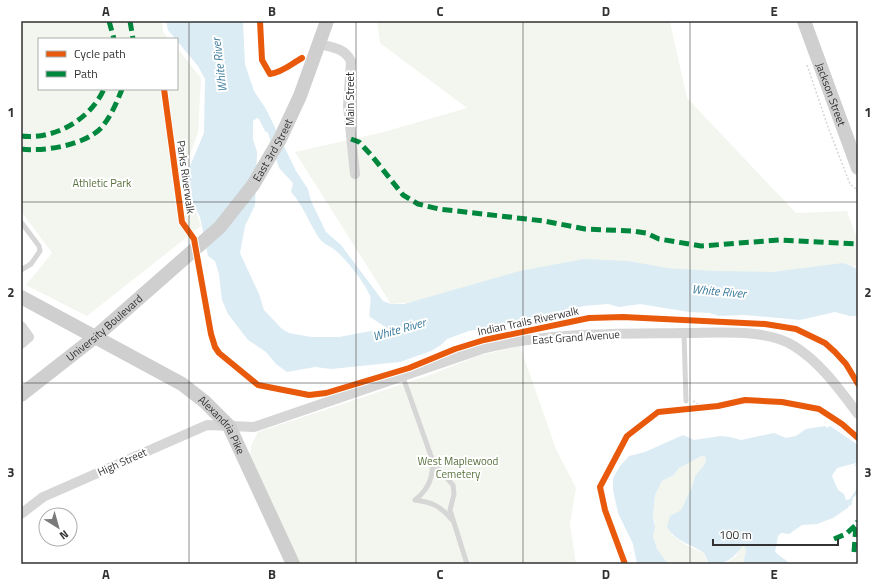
<svg xmlns="http://www.w3.org/2000/svg" width="879" height="585" font-family="'Titillium Web',sans-serif">
  <style>
    .green { fill: #f3f6ee }
    .water { fill: #dbecf4; fill-rule: evenodd }
    .lines { fill: none; stroke-linecap: round; stroke-linejoin: round }
    .path { stroke: #d6d6d6; stroke-width: 1.5; stroke-dasharray: 2 2; stroke-linecap: butt }
    .lane { stroke: #d6d6d6; stroke-width: 5 }
    .street { stroke: #d6d6d6; stroke-width: 10 }
    .secondary { stroke: #cfcfcf; stroke-width: 14 }
    .quiet { stroke: #00873e; stroke-width: 5; stroke-dasharray: 10 5; stroke-linecap: butt }
    .cycleway-casing { stroke: #fff; stroke-width: 8 }
    .cycleway { stroke: #e8590c; stroke-width: 6 }
    .grid { fill: none; stroke: #323232; stroke-width: 1; stroke-opacity: 0.55 }
    .labels { text-anchor: middle; dominant-baseline: central; stroke-width: 4; stroke-linejoin: round; paint-order: stroke }
    .street-label { font-size: 11px; fill: #323232; stroke: #fff }
    .park-label { font-size: 11px; fill: #58713c; stroke: #fff }
    .water-label { font-size: 12px; font-style: italic; fill: #3b7a9a; stroke: #fff }
    .neatline { fill: none; stroke: #323232; stroke-width: 1.5 }
    .grid-label { font-size: 13px; text-anchor: middle; font-weight: bold; fill: #323232 }
  </style>
  <rect width="100%" height="100%" fill="#fff"/>
  <path class="green" d="M21,21h141l1,11 6,7h-130v50h138v-41l24,30 -3,55 -15,40 18,53 -114,90 -61,-31 26,-32 -31,-42z
    M377,21h295l-2,1 17,76 109,115 51,-2 11,30v25l-467,38 -96,-152 85,-19 87,-25 -87,-65z
    M520,346l36,103 20,39 -6,36 6,40h-279l-47,-106 1,-12 7,-14 169,-56 51,-20z
    M698,456l8,1 -1,7 -10,12 -3,11 -11,23 -11,6 2,19 14,10 19,9 4,10h-41l-11,-15 -4,-13 2,-14 -2,-5 2,-22 7,-14 12,-6 5,-7z
    M744,544l2,7 -3,13h-18l10,-7z"/>
  <path class="water" d="M166,21h77l2,43 9,27 12,18 30,62 12,18 3,12 15,31 15,13 42,56 8,3h13l116,-33 64,-12 44,2 39,7 46,3 59,1 71,-9 15,6v47h-8l-15,-4 -35,8 -56,-5 -25,1 -10,-3 -20,-1 -49,-8 -21,3 -11,-3 -25,2 -30,10h-18l-19,5 -9,4 -38,6 -22,8 -6,6 -10,6 -31,11 -69,7 -16,-2 -28,5 -11,-8 -10,-12 -18,-12 -20,-26 -6,-14 -3,-26 -4,-13 -7,-5 -8,-39 -8,-16 -5,-28 17,-40 1,-54 -7,-13 -30,-36zM257,118l2,1 6,12 3,2 11,35 14,15 -2,9c12,13 18,31 28,46 4,6 11,8 16,12 10,8 31,34 35,46 2,7 -2,14 0,21l17,11 -48,9h-28l-22,-4 -7,-4 -18,-19 -5,-16 -19,-41 5,-27 10,-21 2,-53 -4,-13v-18z
    M825,426l2,2 3,-2 28,19v19l-4,3 2,-4 -19,5 -5,8 6,14 6,4 2,6 4,-1 8,-12v6l-5,5 -2,8 -3,-1 1,2 -16,11 -16,6 -15,1 -13,9 -8,-1 -3,3 -3,16 13,10 -1,2h-44l3,-13 -2,-6c-12,14 -16,19 -35,19l-4,-10c-13,-10 -29,-12 -38,-27l3,-11 11,-6 11,-23 3,-11 10,-12 1,-7 -5,-1 -22,12 -5,7 -12,6 -7,14 -2,22 2,10 -2,9 4,13 11,15h-31l-4,-20 -15,-31 -5,-23v-12l7,-12 9,-10 16,-4 38,-17 11,5 26,-4 10,1 11,3 33,-7 12,5 10,-2 10,-7z"/>
  <g class="lines">
    <path class="path" d="M807,65l21,62 22,57 6,5 2,5
      M693,401l10,6"/>
    <path class="lane" d="M21,222l18,24 1,5 -9,13 -10,6
      M684,333l2,68
      M403,377l28,79
      M415,500c14,-11 20,-26 16,-44l6,11 16,18 1,9 -4,16 17,54
      M415,500c16,2 26,6 36,19"/>
    <path class="street" d="M319,44c13,3 25,4 32,17l-3,45 7,68
      M21,326l8,11 -8,7
      M21,514l22,-17 164,-72 47,2 228,-78c66,-17 134,-15 202,-16 31,0 82,-5 110,13 26,16 45,43 64,68"/>
    <g class="secondary">
      <path id="s1" d="M804,21l54,147"/>
      <path id="s2" d="M21,297l161,87 23,18 24,24 64,138"/>
      <path id="s3" d="M21,395l74,-58 125,-110 33,-42 27,-46 20,-43 27,-75"/>
    </g>
    <path class="quiet" d="M109,21l5,18
      M130,21l3,18
      M21,136c33,4 69,-16 83,-47
      M351,139l8,3 13,14 31,39 15,9 21,5 105,12 41,8 47,2 14,2 13,6 42,7 78,-6 79,4
      M21,149c23,3 65,-4 81,-22 9,-11 15,-25 20,-38
      M834,539l12,-5 10,-9
      M854,552l2,-27 2,-4"/>
    <g class="cycleway-casing">
      <path id="cycleway" d="M260,21l2,39 8,14c13,-2 21,-10 32,-16
        M164,89l18,133 12,17 17,95 4,13 4,6 39,32 51,10 17,-2 83,-25 46,-19 29,-9 105,-22 34,-1 142,7 31,5 29,14 10,9 11,12 12,20
        M625,564l-20,-54 -5,-23 27,-51 31,-24 60,-6 27,-6 37,2 37,7 23,15 16,14"/>
    </g>
    <use href="#cycleway" class="cycleway"/>
  </g>
  <path class="grid" d="M189,21v543M356,21v543M523,21v543M690,21v543M21,202h837M21,383h837"/>
  <g class="labels">
    <g class="street-label">
      <text stroke="none"><textPath href="#s1" startOffset="78">Jackson Street</textPath></text>
      <text transform="translate(350 99) rotate(-90)">Main Street</text>
      <text stroke="none"><textPath href="#s3" startOffset="354">East 3rd Street</textPath></text>
      <text transform="translate(186 177) rotate(82)">Parks Riverwalk</text>
      <text transform="translate(528 321) rotate(-12)">Indian Trails Riverwalk</text>
      <text stroke="none"><textPath href="#s3" startOffset="107">University Boulevard</textPath></text>
      <text transform="translate(576 337) rotate(-4)">East Grand Avenue</text>
      <text stroke="none"><textPath href="#s2" startOffset="241">Alexandria Pike</textPath></text>
      <text transform="translate(122 462) rotate(-24)">High Street</text>
    </g>
    <g class="park-label">
      <text x="102" y="183">Athletic Park</text>
      <text x="458" y="461">West Maplewood<tspan x="458" dy="13">Cemetery</tspan></text>
    </g>
    <g class="water-label">
      <text transform="translate(219 65) rotate(-97)">White River</text>
      <text transform="translate(719 291) rotate(5)">White River</text>
      <text transform="translate(399 329) rotate(-16)">White River</text>
    </g>
  </g>
  <rect width="879" height="585" fill="none" stroke="#ffffff" stroke-width="44"/>
  <rect x="38" y="38" width="140" height="52" fill="#ffffff" stroke="#adadad"/>
  <rect x="46" y="51" width="20" height="6" fill="#e8590c" stroke="#adadad"/>
  <text x="74" y="58" font-size="12" fill="#323232">Cycle path</text>
  <rect x="46" y="71" width="20" height="6" fill="#00873e" stroke="#adadad"/>
  <text x="74" y="78" font-size="12" fill="#323232">Path</text>
  <g transform="translate(58 527) rotate(143)"><circle r="19" fill="#ffffff" stroke="#adadad"/>
  <path d="M0-3L7 15L0 10L-7 15Z" fill="#7a7a7a"/>
  <text y="-6" font-size="11" font-weight="bold" text-anchor="middle" fill="#323232">N</text>
  </g>
  <path d="M713 539v6h125v-6" fill="none" stroke="#323232" stroke-width="2"/>
  <text x="719" y="539" font-size="12" fill="#323232" stroke="#ffffff" stroke-width="3" paint-order="stroke">100 m</text>
  <rect x="22" y="22" width="835" height="541" class="neatline"/>
  <g class="grid-label">
    <text x="106" y="16">A</text>
    <text x="272" y="16">B</text>
    <text x="440" y="16">C</text>
    <text x="606" y="16">D</text>
    <text x="774" y="16">E</text>
    <text x="11" y="117">1</text>
    <text x="868" y="117">1</text>
    <text x="11" y="297">2</text>
    <text x="868" y="297">2</text>
    <text x="11" y="477">3</text>
    <text x="868" y="477">3</text>
    <text x="106" y="579">A</text>
    <text x="272" y="579">B</text>
    <text x="440" y="579">C</text>
    <text x="606" y="579">D</text>
    <text x="774" y="579">E</text>
  </g>
</svg>
